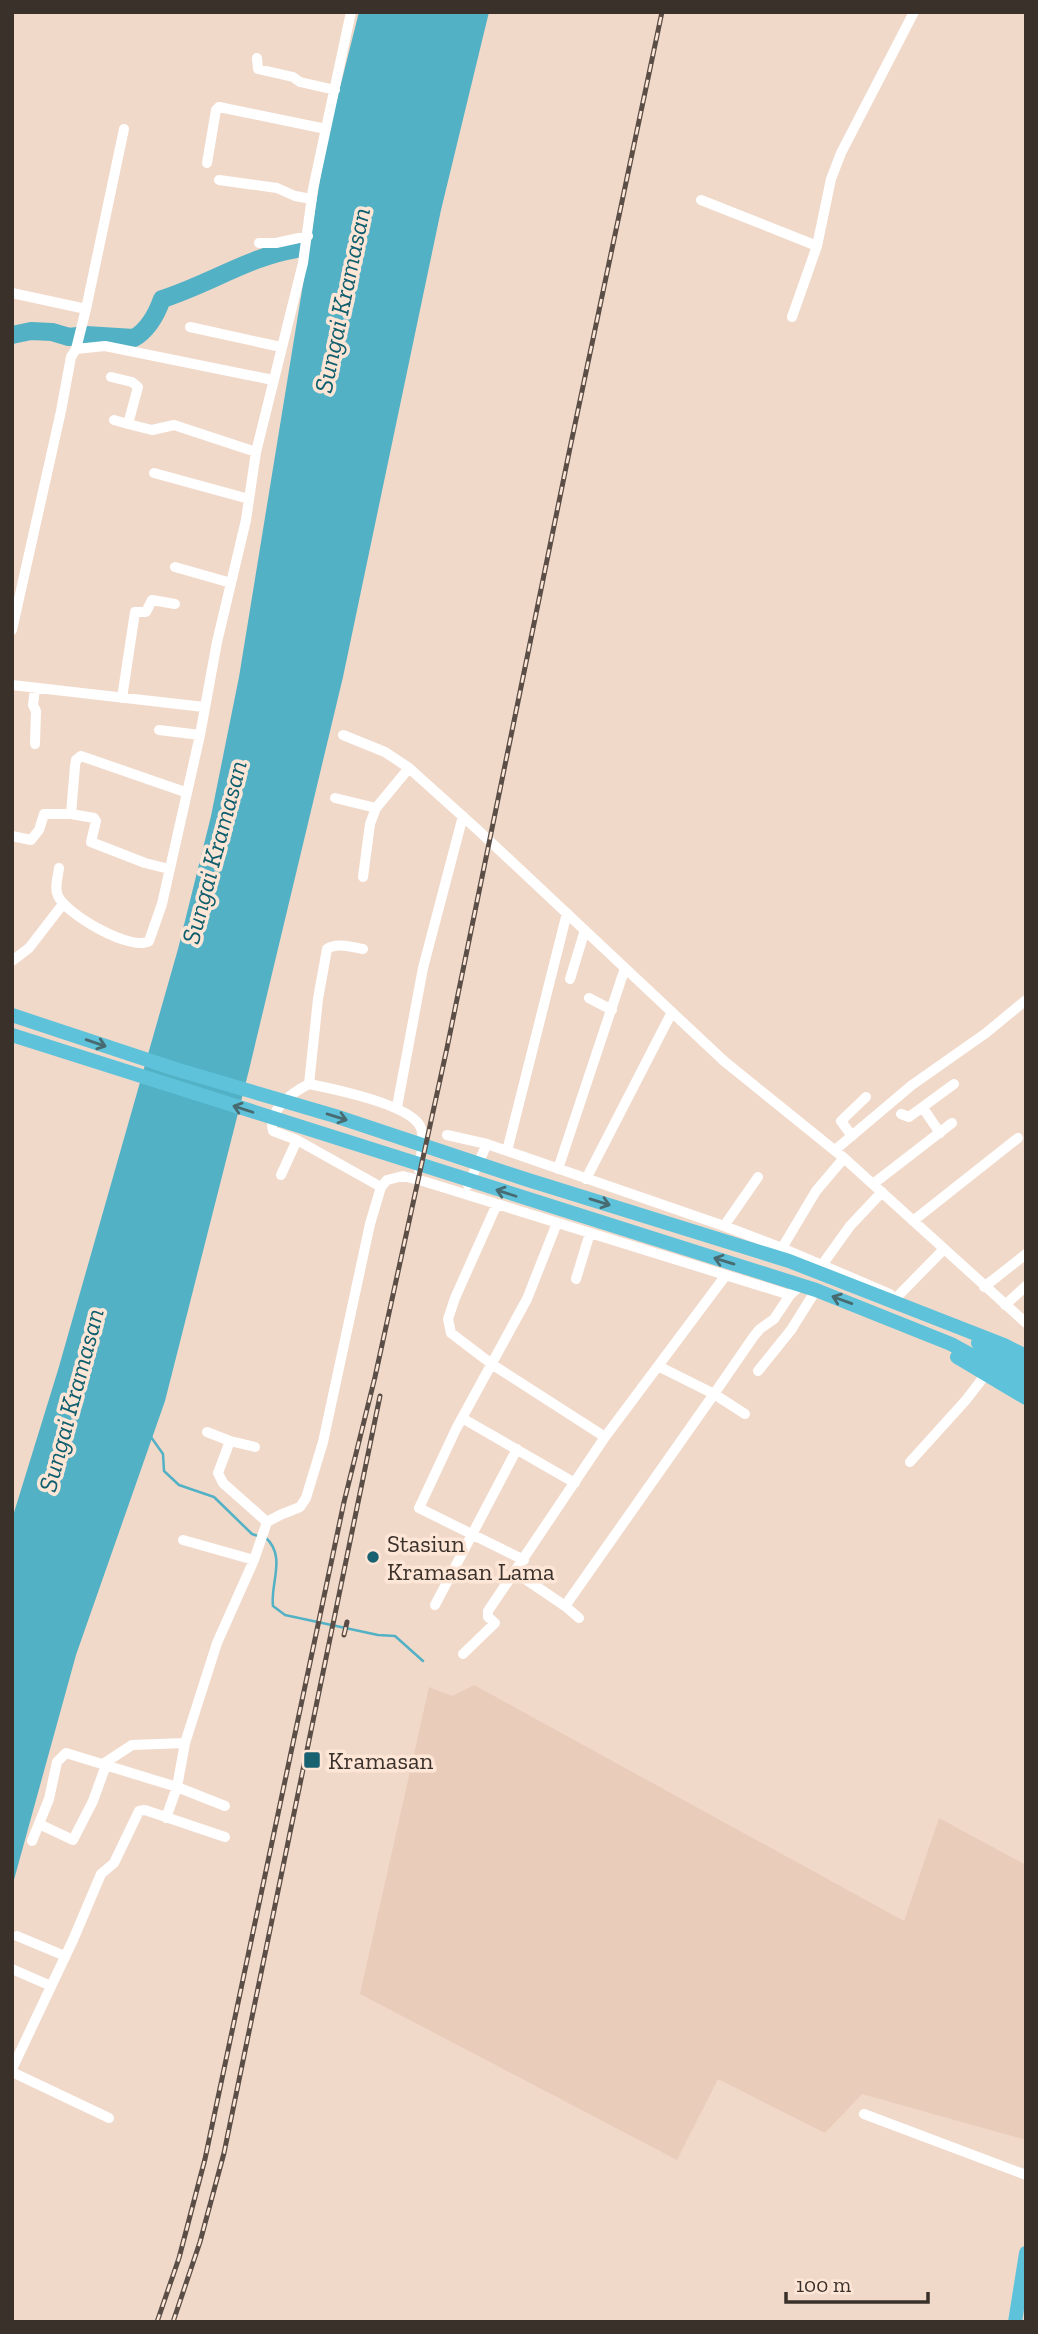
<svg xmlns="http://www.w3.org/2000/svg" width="1038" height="2334" font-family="'Zilla Slab',serif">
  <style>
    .built { fill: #e9ccb9 }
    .water { fill: #52b1c5 }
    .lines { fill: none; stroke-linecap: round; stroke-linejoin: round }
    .stream { stroke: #52b1c5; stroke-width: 2.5 }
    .river { stroke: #52b1c5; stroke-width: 18 }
    .minor { stroke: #fff; stroke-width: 10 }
    .highway { stroke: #5ec3da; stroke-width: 14 }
    .rail-casing { stroke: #5a4e47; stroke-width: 5 }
    .rail { stroke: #fee6d7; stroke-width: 2.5; stroke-dasharray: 8; stroke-linecap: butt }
    .oneway { stroke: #486b71 }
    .poi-dot { fill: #186170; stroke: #fee6d7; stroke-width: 2.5 }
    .labels { text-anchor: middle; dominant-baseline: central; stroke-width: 7; stroke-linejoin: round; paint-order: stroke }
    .poi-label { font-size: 24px; fill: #3a312b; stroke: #fee6d7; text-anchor: start }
    .water-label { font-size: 26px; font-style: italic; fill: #0e5e6d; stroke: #fee6d7 }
  </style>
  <rect width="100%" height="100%" fill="#f1d9ca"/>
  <path class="built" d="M474,1685l430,236 35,-103 87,47v275l-164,-46 -37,39 -107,-54 -41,81 -317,-166 69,-307 23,9z"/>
  <path class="water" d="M359,12h130l-48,198 -98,467 -94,393 -84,331 -89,254 -64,232v-368l46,-149 120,-421 33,-133 28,-139 87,-534z"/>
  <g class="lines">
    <path class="stream" d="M151,1437l12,17 1,17 15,14 35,12 38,37 6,2
      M265,1537c22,19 5,46 8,69l12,9 93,20 17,1 28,25"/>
    <path class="river" d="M12,335l19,-4 21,1 17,5 17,-2 48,3c14,-8 23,-25 28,-39 43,-13 89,-43 134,-50 8,-1 18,2 27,3"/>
    <path class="minor" d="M257,58l1,11 35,8 7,5 35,8
      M207,163l9,-53 3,-3 107,22
      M219,180l58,8 18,8 17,3
      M701,200l116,46
      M259,243h17l32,-7
      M12,293l74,16
      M792,317l25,-71 14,-67 10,-26 73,-141
      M190,327l91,20
      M76,349l29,-3 168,34
      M111,377l21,5 6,5 -10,37 24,6 22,-5 82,27
      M114,420l14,4
      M154,473l95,26
      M175,567l56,16
      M12,630l49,-219 10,-54 5,-8 10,-40 38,-180
      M12,685l192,22
      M122,698l13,-86h11l6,-12 23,4
      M159,730l41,5
      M343,735l42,17 24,16 70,63 245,230 120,97 182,165
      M35,744l1,-33 -3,-6 2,-17
      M335,798l41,10
      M71,814l23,4 2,3 -5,21 54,21 24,6
      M12,836l19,4 8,-10 5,-16h27l4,-48 1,-6 5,-4 104,36
      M59,868c-1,9 -5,20 -1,28 9,19 74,56 91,45l13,-37 38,-169 17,-93 29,-122 10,-68 47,-189 10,-74 38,-177
      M363,877l7,-53 6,-16 33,-40
      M363,949c-11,-2 -27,-7 -36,0l-9,50 -9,85c25,5 99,20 111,42 6,12 0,32 -1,44
      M12,961l17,-13 34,-44
      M570,979l15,-49
      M589,998l23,12
      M309,1084c-16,8 -42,26 -36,47l24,9 84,47
      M397,1107l26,-139 40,-152
      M923,1108l17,25
      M901,1114l8,3 45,-33
      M447,1135l40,9
      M852,1136l-11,-15 25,-24
      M835,1150l77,-65 74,-52 40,-33
      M507,1151l60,-238
      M558,1169l67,-201
      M281,1175l16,-35
      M586,1179l86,-167
      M873,1184l79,-61
      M468,1185l19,-41 237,82 58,22 108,46
      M497,1204l-42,94 -7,21 3,14 42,32 112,72
      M913,1221l105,-83
      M724,1226l34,-49
      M782,1248l34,-57 28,-33
      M822,1265l28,-39 32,-34
      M576,1279l14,-46
      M984,1287l42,-33
      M897,1297l47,-48
      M1005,1305l21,-19
      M658,1366l56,28 40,-58 6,-7 14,-10 16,-24
      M758,1371l33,-41 25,-40
      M462,1418l113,65
      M207,1432l23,9
      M255,1447l-25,-6 -12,32 5,10 44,39
      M910,1462l56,-62 20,-26
      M183,1540l71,20
      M524,1560l-105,-52 37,-79 71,-130 30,-76
      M515,1572l50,34
      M435,1605l82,-156
      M579,1618l-14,-12 149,-212 31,20
      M463,1654l32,-31 -7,-6v-6l117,-174 121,-162
      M103,1764l29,-19 53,-2 32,-100 37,-83 13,-38 13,-7 20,-8 6,-9 17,-56 47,-218 11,-37 6,-7 16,-4 23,6 364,113 11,-10
      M166,1818l11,-31 8,-44
      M39,1824l34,16 20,-39 13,-36
      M32,1841l17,-42 8,-37 9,-9 111,34 48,19
      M17,1936l48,20
      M12,1969l39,17
      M12,2069l61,-129 28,-66 13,-11 25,-52 6,-1 80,27
      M12,2072l97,46
      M864,2114l162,61"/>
    <path class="highway" d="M12,1015l163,54 160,47 190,63 264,82 215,84 22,11
      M12,1035l804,255 135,54 75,41
      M978,1343l48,27
      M957,1357l69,41
      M1015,2322l11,-69"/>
    <g class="rail-casing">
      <path id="rail" d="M344,1635l3,-13
        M157,2322l22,-64 26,-99 139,-657 31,-125 72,-329 123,-600 92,-436
        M173,2322l27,-80 24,-89 156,-757"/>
    </g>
    <use href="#rail" class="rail"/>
  </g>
  <defs><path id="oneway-shaft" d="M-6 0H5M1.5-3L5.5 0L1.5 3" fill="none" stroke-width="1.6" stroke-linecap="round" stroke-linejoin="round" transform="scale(1.75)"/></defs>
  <g class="oneway">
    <use href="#oneway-shaft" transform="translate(96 1043) rotate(19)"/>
    <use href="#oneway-shaft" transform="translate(243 1109) rotate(-162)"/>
    <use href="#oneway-shaft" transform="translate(337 1117) rotate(17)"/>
    <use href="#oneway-shaft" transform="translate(506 1193) rotate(-162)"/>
    <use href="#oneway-shaft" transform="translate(600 1202) rotate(17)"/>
    <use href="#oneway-shaft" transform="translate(724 1261) rotate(-163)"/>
    <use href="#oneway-shaft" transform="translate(842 1300) rotate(-160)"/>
  </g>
  <g class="poi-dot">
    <circle cx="373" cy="1557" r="7"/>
    <rect x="303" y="1751" width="18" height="18" rx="3.5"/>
  </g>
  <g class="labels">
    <g class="poi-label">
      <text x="387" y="1543">Stasiun<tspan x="387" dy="28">Kramasan Lama</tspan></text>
      <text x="328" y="1760">Kramasan</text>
    </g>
    <g class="water-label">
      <text transform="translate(342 300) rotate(-78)">Sungai Kramasan</text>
      <text transform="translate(214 852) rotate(-75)">Sungai Kramasan</text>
      <text transform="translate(71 1400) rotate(-75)">Sungai Kramasan</text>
    </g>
  </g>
  <rect width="1038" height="2334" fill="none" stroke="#3a312b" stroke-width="28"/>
  <path d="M786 2292v10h142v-10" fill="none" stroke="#3a312b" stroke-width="3.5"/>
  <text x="796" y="2292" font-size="21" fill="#3a312b" stroke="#fee6d7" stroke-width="5" paint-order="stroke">100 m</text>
</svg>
